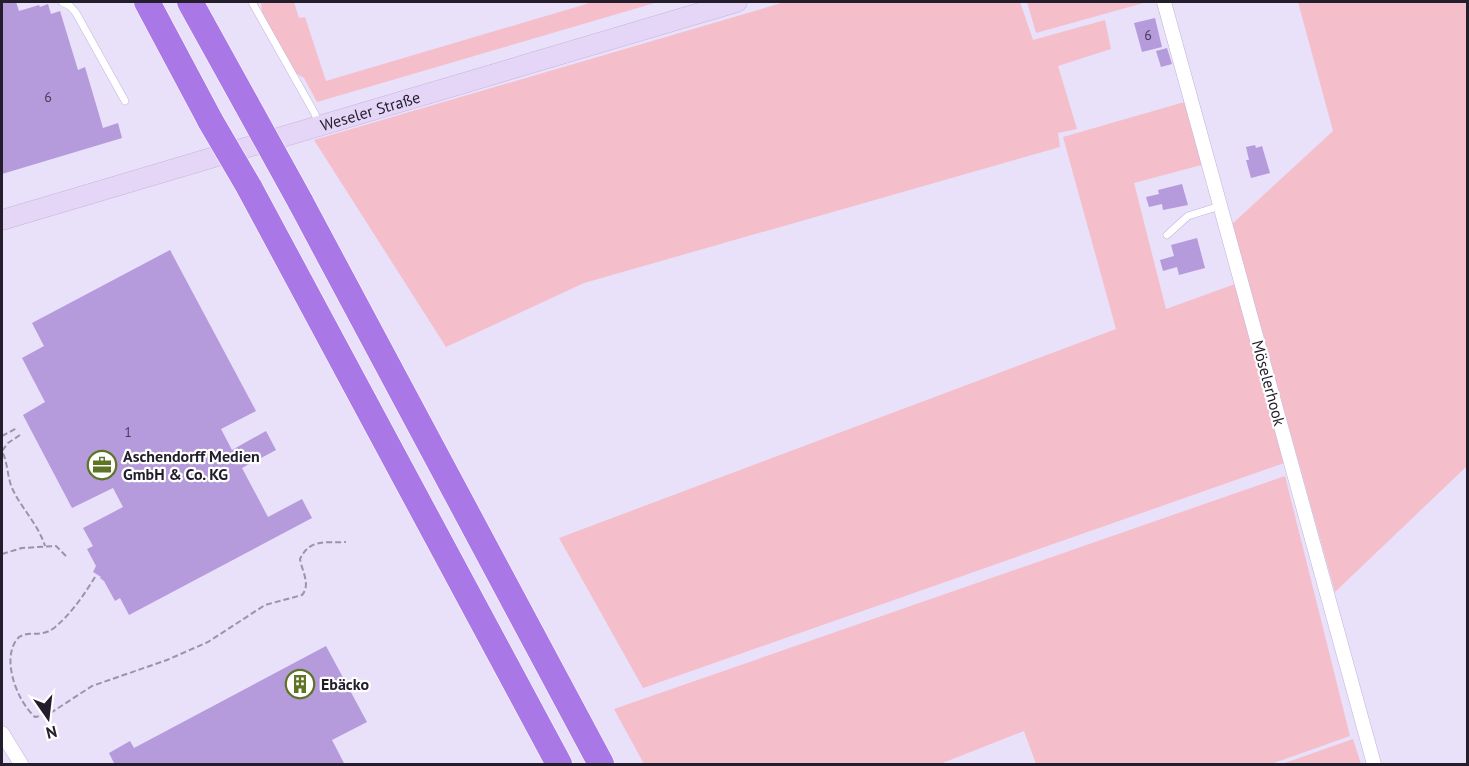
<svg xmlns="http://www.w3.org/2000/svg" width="1469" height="766" font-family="'PT Sans',sans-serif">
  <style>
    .green { fill: #f5becb }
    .building { fill: #b59adc }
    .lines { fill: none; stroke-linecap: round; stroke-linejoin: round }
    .lane-casing { stroke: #c3b3db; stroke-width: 8 }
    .street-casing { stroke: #c3b3db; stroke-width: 15 }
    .secondary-casing { stroke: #c3b3db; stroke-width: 21 }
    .highway-casing { stroke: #fff; stroke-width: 27 }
    .path { stroke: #9b94a9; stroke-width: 2; stroke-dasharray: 6 3; stroke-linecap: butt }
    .lane { stroke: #fff; stroke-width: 7 }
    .street { stroke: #fff; stroke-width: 14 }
    .secondary { stroke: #e5d6f8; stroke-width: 20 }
    .highway { stroke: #a977e6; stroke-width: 26 }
    .highway-bridge-casing { stroke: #fff; stroke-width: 27; stroke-linecap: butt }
    .highway-bridge { stroke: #a977e6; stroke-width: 26 }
    .labels { text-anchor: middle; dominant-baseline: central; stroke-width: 4.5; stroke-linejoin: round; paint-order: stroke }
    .number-label { font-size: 14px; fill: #483c58 }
    .street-label { font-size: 16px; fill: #231d2c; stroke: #fff }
    .poi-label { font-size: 16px; font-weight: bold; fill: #231d2c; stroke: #fff; text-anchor: start }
  </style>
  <rect width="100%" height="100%" fill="#e9e0f9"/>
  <path class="green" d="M261,2h33l5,16 6,-1 21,64 267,-79h65l-341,100 -13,-24 -10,-6 -32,-59z
    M785,2h235l13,38 72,-20 6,29 -53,17 19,63 -19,4 2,14 -476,136 -138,64 -132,-207z
    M1027,2h120l-111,31z
    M1298,2h169v464l-132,126 -103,-368 101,-93z
    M1188,101l17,63 -71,19 32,126 72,-26 49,179 -644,226 -84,-150 557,-209 -53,-192z
    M1285,476l65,260 -79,28h-235l-12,-33 -84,33h-296l-30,-55z
    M1353,739l8,25h-79z"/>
  <path class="building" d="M2,2h14l3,9 20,-6 1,2 8,-3 3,10 9,-3 18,59 7,-3 18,61 15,-5 4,15 -120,36z
    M1155,18l7,29 -20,5 -8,-29z
    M1167,48l5,16 -11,3 -5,-16z
    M1255,145l1,3 6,-2 8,27 -19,5 -5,-18h3l-3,-13z
    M1182,184l6,21 -25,5 -1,-6 -13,3 -3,-10 13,-3 -1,-4z
    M1197,238l8,30 -26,7 -2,-8 -14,4 -3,-11 14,-4 -3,-11z
    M170,250l86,161 -35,18 11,21 34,-19 10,19 -34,18 26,49 34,-18 10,19 -183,97 -9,-17 -5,3 -11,-20 -4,-3 1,-1 -8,-5 3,-6 -9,-17 6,-3 -10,-18 40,-21 -10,-19 -41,20 -49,-93 22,-13 -23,-44 22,-12 -12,-23z
    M326,646l41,76 -35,18 13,25h-230l-6,-12 21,-12 4,7z"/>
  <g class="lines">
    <g class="lane-casing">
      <path id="lane" d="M62,2l8,4 6,7 49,88
        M252,2l63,112 3,9
        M1167,235l21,-19 32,-10"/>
    </g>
    <g class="street-casing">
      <path id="street" d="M1164,2l210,762
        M2,733l19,31"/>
    </g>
    <g class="secondary-casing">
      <g id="secondary">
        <path id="s1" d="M2,220l735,-218"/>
      </g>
    </g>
    <g class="highway-casing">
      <path id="highway" d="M147,2l64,120
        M190,2l57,103
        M249,187l310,577
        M300,201c100,188 202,375 301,563"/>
    </g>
    <path class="path" d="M20,435l-12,8 -6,8c6,12 5,25 10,37 9,20 26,36 33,58
      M2,436l15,-8
      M2,554l20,-6 34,-2 10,10
      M95,577c-11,18 -24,37 -41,51 -13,10 -23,2 -35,9 -19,19 -3,63 16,80l14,-3 43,-28 75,-26 41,-18 57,-37 37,-10c9,-10 0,-24 -2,-36 10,-21 26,-16 46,-17"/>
    <use href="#lane" class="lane"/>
    <use href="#street" class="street"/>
    <use href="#secondary" class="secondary"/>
    <use href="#highway" class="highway"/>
    <g class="highway-bridge-casing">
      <path id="highway-bridge" d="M247,105l53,96
        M211,122l38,65"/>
    </g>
    <use href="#highway-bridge" class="highway-bridge"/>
  </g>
  <defs>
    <g id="office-ring" transform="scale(1.5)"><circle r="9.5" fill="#fff" stroke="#5f7526" stroke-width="1.5"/><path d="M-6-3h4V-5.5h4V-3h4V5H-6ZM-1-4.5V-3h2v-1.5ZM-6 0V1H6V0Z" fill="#5f7526"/></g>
    <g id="building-ring" transform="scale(1.5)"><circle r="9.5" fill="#fff" stroke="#5f7526" stroke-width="1.5"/><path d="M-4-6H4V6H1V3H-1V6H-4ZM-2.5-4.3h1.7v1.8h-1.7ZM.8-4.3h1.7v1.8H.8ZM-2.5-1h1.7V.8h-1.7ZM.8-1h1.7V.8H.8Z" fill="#5f7526"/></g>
  </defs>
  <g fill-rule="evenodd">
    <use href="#office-ring" x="102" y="465"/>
    <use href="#building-ring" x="300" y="684"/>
  </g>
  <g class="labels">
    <g class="number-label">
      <text x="1148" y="35">6</text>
      <text x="48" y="97">6</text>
      <text x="128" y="432">1</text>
    </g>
    <g class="street-label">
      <text stroke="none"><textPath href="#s1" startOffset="384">Weseler Straße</textPath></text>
      <text transform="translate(1269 383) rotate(75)">Möselerhook</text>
    </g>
    <g class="poi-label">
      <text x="123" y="456">Aschendorff Medien<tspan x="123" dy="18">GmbH &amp; Co. KG</tspan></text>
      <text x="321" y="684">Ebäcko</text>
    </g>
  </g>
  <rect width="1469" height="766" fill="none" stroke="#231d2c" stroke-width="6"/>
  <g transform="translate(48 718) rotate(166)" stroke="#ffffff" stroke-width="4.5" paint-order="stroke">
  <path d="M0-4.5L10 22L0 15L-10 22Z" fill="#231d2c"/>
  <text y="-9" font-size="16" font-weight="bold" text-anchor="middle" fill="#231d2c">N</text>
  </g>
</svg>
